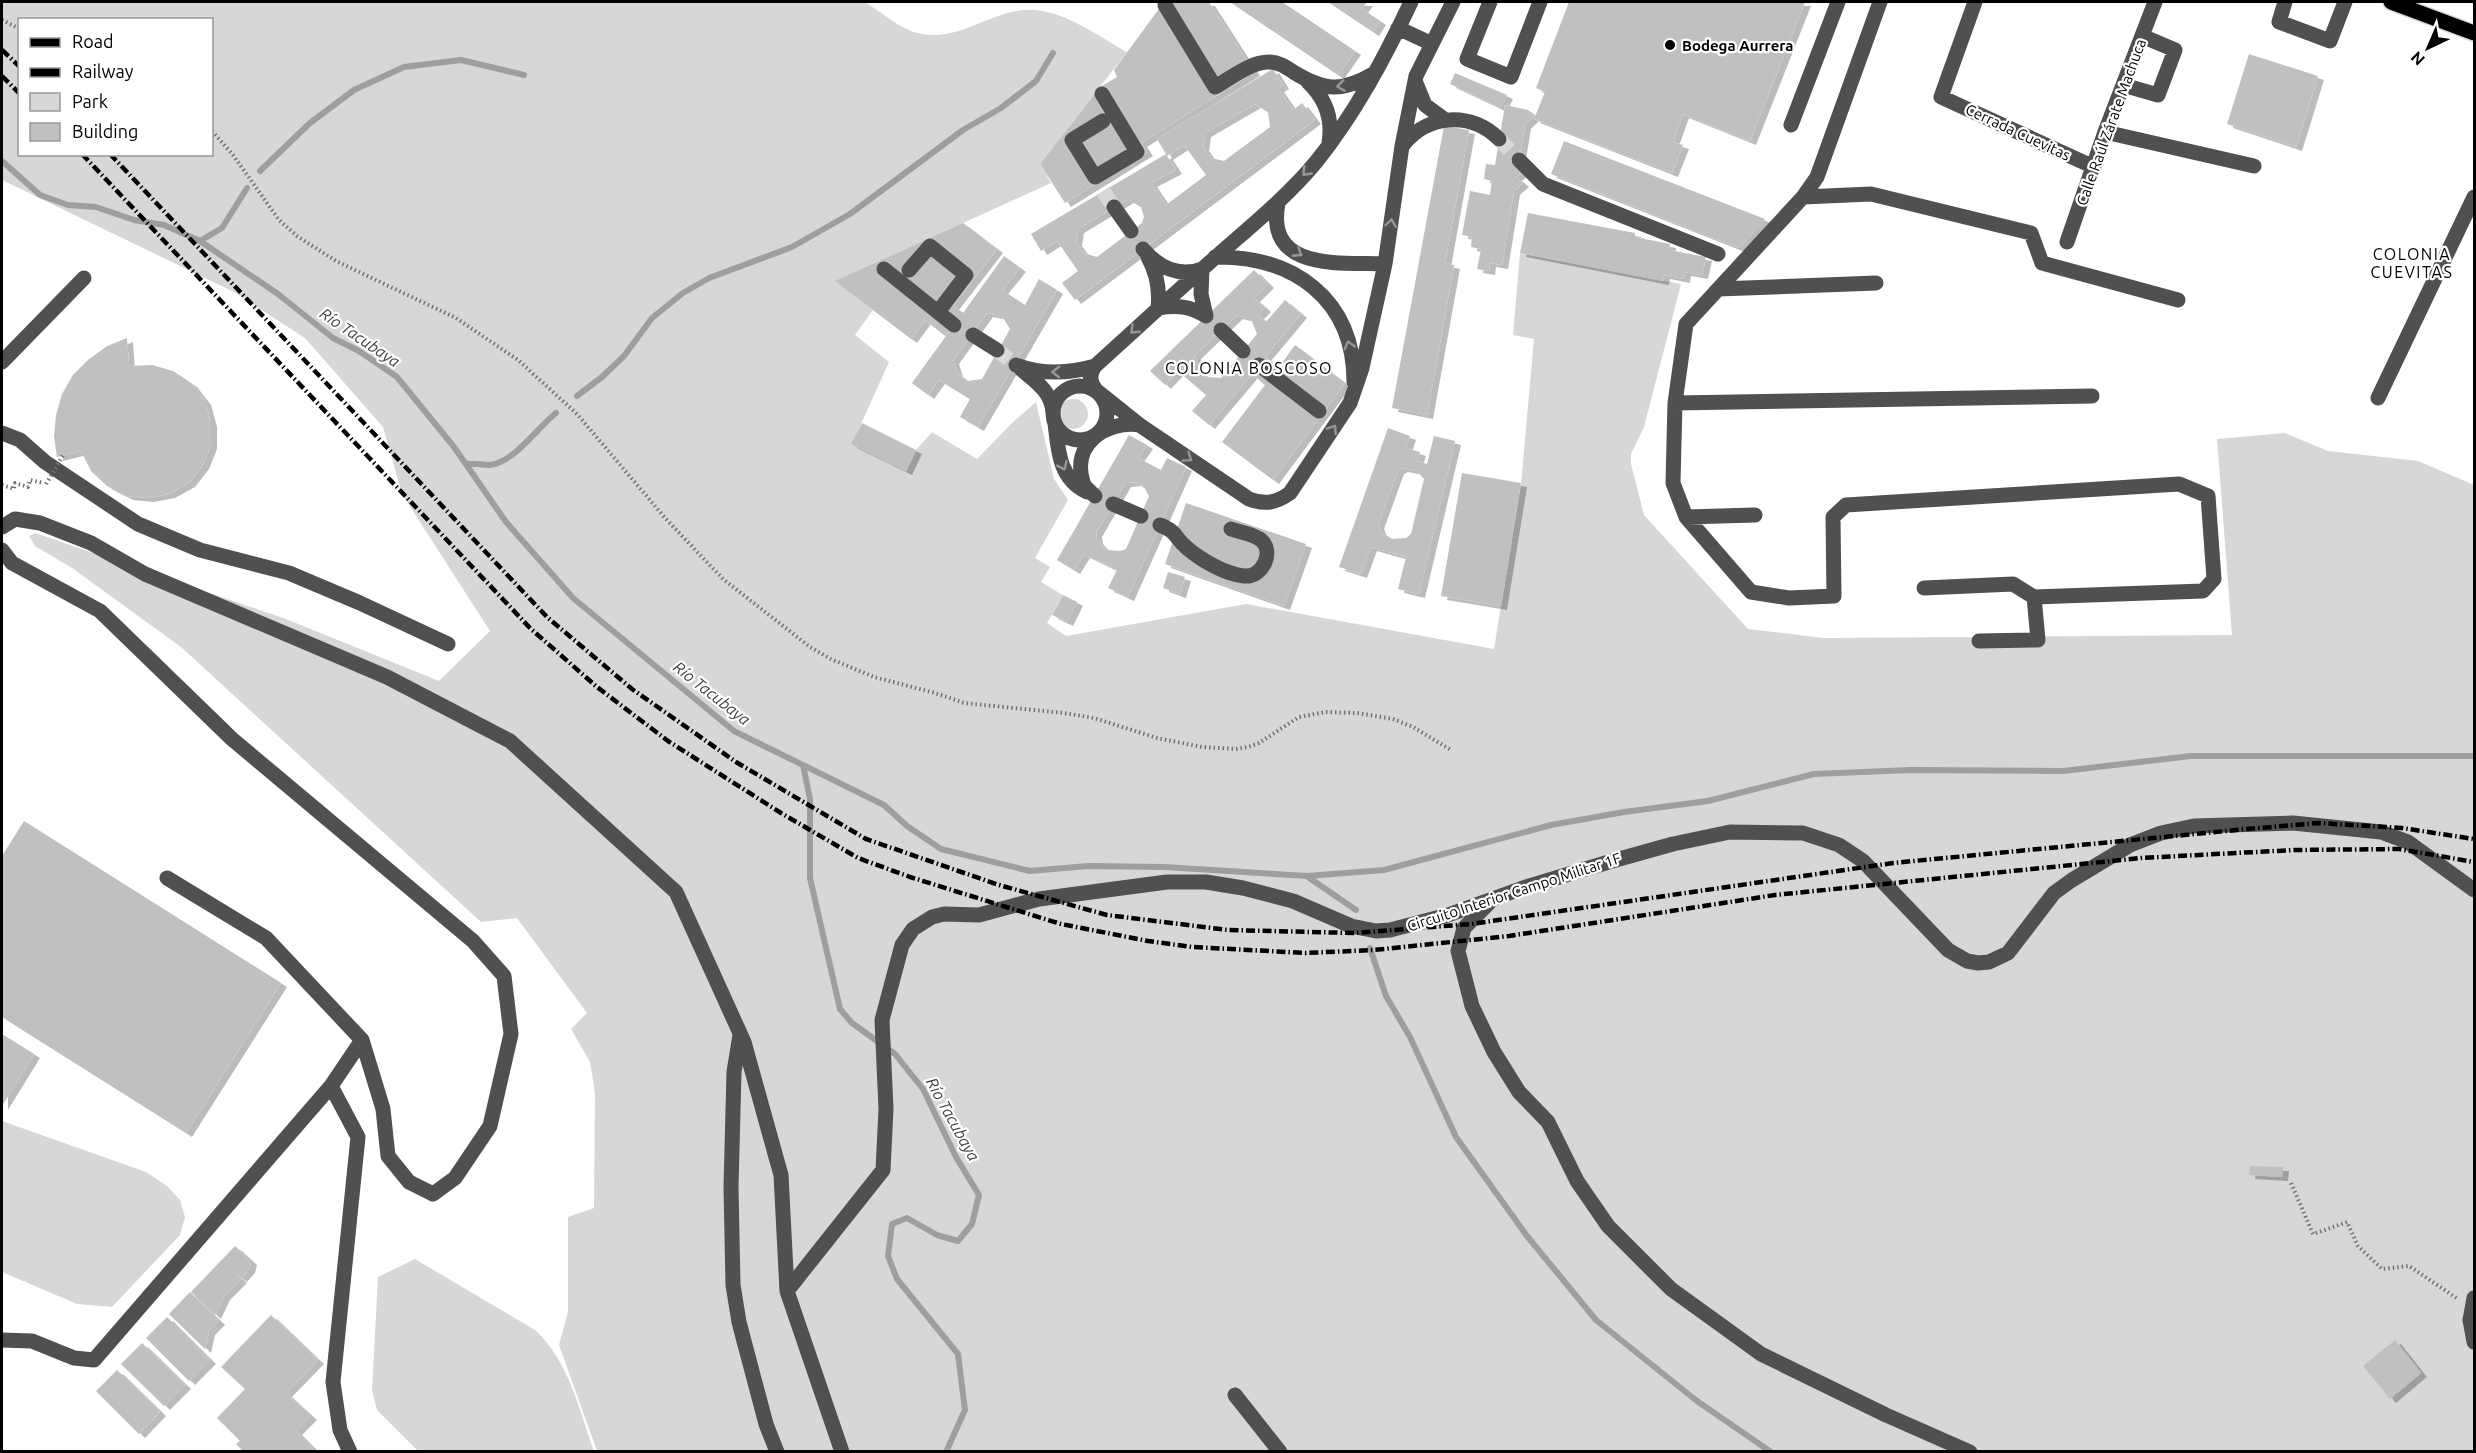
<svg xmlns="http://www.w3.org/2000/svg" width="2476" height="1453" font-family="Ubuntu,sans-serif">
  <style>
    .green { fill: #d7d7d7; fill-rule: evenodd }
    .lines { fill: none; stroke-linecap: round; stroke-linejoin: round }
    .stream { stroke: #9e9e9e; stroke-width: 6 }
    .building { fill: #c0c0c0; fill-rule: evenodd; filter: url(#shadow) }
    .minor-tunnel { stroke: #d9d9d9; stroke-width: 15; stroke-dasharray: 15 8; stroke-linecap: butt }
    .major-casing { stroke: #dbdbdb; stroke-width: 18 }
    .path { stroke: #727272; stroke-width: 4; stroke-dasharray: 1.5 3; stroke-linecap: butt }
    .minor { stroke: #505050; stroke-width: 15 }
    .major { stroke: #000; stroke-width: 15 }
    .rail { stroke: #000; stroke-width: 4.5; stroke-dasharray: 9 3 1.5 3; stroke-linecap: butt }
    .path-bridge { stroke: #727272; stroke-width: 4; stroke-dasharray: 1.5 3; stroke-linecap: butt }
    .oneway { stroke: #969696 }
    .poi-dot { fill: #000; stroke: #fff; stroke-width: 2 }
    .labels { text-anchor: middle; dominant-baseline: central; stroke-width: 4.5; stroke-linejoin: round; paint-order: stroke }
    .poi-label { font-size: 15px; font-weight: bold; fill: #000; stroke: #fff; text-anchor: start }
    .street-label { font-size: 15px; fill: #000; stroke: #fff }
    .neighbourhood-label { font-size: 16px; letter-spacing: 1.5px; fill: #000; stroke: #fff }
    .water-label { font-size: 16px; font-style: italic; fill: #3f3f3f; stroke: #fff }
  </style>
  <defs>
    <filter id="shadow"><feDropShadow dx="6" dy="4" stdDeviation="0" flood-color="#0004"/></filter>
  </defs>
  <rect width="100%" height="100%" fill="#fff"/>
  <path class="green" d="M2,2h862c15,8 30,22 47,29 45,17 81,-25 124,-21 33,3 63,26 92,42l-87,112 11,19 -215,98 37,29 -18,25 34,27 -37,82 54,27 10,-21 16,-18 45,27 35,-36 24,-21 18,77 14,21 -33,58 15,9 -9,15 22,13 -16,28 19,13 180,-32 248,45 27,-165 13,-145 -21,-4 7,-82 161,31 -37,143 -13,27v10l13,51 104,114 75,9 409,-3 -15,-196 68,-6 43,18 90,10 56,24v966h-1877l-38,-106 9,-33v-95l26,-9 1,-115 -5,-31 -19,-33 16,-16 -70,-95 -36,4 -300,-275 -109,-79 -37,-22 -6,-10 6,-3 251,86 153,62 51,-50 -88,-137 -19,-67 -78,-89 -71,-46 -232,-112zM20,20h192v134h-192z
    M1058 414a15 15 0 1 1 30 0a15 15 0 1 1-30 0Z
    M2,1121l144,51 21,14 13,14 5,17 -5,18 -68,72 -35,-3 -75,-32z
    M415,1259l120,71c34,31 44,80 59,121h-176l-41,-41 -5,-20 6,-113z"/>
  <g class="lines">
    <path class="stream" d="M2,161l38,34 28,10 28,2 38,13 30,5 36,16 78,53 55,44 26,13 38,26 57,70 52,75 67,76 161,133 150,74 23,21 34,23 89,22 58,-5 76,1 143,9 77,-6 167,-45 73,-13 84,-11 106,-27 97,-4 152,1 128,-15h283
      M260,171l50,-48 44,-33 50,-23 57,-7 63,15
      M200,241l22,-13 25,-40
      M577,396l25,-19 22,-21 28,-38 31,-25 26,-15 83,-31 58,-33 113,-84 38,-22 35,-27 17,-28
      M466,464c8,-1 15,1 23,1 25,-2 48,-37 67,-52
      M803,765l7,34v79l30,131 12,14 43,31 28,35 33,68 23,38 -7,29 -14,17 -21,-6 -30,-17 -15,6 -4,32 9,23 61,75 7,56 -19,42
      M1308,877l48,33
      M1370,948l16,48 24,41 46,100 71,99 69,84 101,81 74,51"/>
  </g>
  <path class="building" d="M1164,2h45l45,70 -113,71 6,9 -82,51 -25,-39 60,-77 17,-10 -3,-7z
    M1230,2h52l73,49 -17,24z
    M1328,2h39l-5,7 18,12 -7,11z
    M1569,2h236l-55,139 -67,-27 -10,28 10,3 -11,28 -138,-54 11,-27 -9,-4z
    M2249,54l69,22 -22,71 -69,-23z
    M1273,69l10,16 -5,3 15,22 9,-7 13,17 -240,180 -13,-17 16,-12 -21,-30 -16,10 -10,-17 135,-80 -9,-15zM1255,104l13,8 2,15 -46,34 -13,-3 -8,-11 2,-14zM1184,145l22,30 -40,30 -15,-22 25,-13 -9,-14zM1128,199l13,8 3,10 -2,6 -45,34 -13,-4 -8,-11 2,-13z
    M1455,73l52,22 -6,13 -51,-24z
    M1505,105l23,5 7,5 -10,10 -6,36 6,8 -9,8 7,6 -9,8 -12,74 -12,-2 -1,8 -12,-2 4,-20 -10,-2 1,-10 -10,-2 8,-44 20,4 2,-14 -8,-2 2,-15 9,1z
    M1444,126l25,4 -24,133 9,2 -27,150 -35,-7z
    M1564,141l201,78 -26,29 -188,-74z
    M1528,213l107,20v4l35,7 -1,6 37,7 -4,18 -17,-3 -1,7 -20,-4 -1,6 -143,-28z
    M963,223l34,26 -44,57 10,7 41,-57 16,12 -18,22 23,15 14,-26 18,11 -79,137 -18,-10 10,-18 -31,-19 -11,15 -16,-12 39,-54 -6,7 -20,-16 -14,19 -76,-58zM987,313l15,3 8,13 -28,50 -14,2 -11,-8 -4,-13z
    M1254,270l14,14 -14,14 11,10 -7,7 8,7 19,-22 16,14 -36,43 14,10 16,-22 50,38 -72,97 -51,-38 43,-57 -13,-11 -43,51 -17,-14 14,-16 -28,-24 -13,14 -15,-14zM1237,315l14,4 6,15 -36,44 -14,-1 -10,-9 -2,-13z
    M127,338l2,28 23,-1 21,6 18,12 14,18 6,22v22l-8,20 -14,18 -20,11 -21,4 -21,-2 -20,-10 -16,-15 -10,-20 -24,6 -3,-20 2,-22 6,-21 11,-19 15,-15 19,-14z
    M862,423l54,27 -10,21 -55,-27z
    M1388,428l22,8 -4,12 14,4 -3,9 10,3 7,-28 21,5 -36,153 -21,-5 8,-32 -35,-10 -10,27 -22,-7zM1402,468l15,3 7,8 -13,55 -5,4 -14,1 -11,-7 -3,-7 20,-55z
    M1129,435l18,10 -9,13 23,12 6,-12 19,9 -58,130 -20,-9 9,-18 -33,-16 -10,16 -17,-10zM1135,482l9,5 5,9 -23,53 -6,2 -14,-1 -9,-10 -1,-7 29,-50z
    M1462,473l59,10 -20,123 -60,-10z
    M1186,503l120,41 -22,62 -119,-42z
    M1168,572l17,5 -5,17 -17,-6z
    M1063,595l14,7 -10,20 -15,-7z
    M24,821l257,162 -95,150 -184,-116v-161z
    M2,1034l32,20 -32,52z
    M2250,1166l33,1 -1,10 -33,-2z
    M235,1246l16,15 -2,8 -8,9 -11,-9 11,10 -17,17 -9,19 -24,-23z
    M190,1292l29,29 -10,10 -4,18 -36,-35z
    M271,1315l47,45 -32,33 25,23 -15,15 21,21h-73l-8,-8 4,-3 -23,-23 28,-29 -24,-22z
    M167,1317l43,43 -21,21 -43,-43z
    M2395,1340l26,33 -31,26 -27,-33z
    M142,1343l43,42 -21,21 -43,-42z
    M117,1370l43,42 -21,22 -43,-43z"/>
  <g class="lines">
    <path class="minor-tunnel" d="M1499,139l20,21
      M1103,191l11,16
      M997,350l19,15"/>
    <g class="major-casing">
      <path id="major" d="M2391,2l83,31"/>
    </g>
    <path class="path" d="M2,20l18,9
      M212,131l21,24 46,65 18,16 39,25 120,57 62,42 59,54 89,105 57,60 87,68 21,12 43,18 61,16 29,10 100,10 30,5 63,20 45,9 34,2 12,-2 11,-4 40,-26 26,-5 32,1 36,6 20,8 38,23
      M2,485l12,4 1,-6 13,4 2,-7 14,3
      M2291,1183l22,51 34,-12 11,24 24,23 27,-3 49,33"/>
    <path class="minor" d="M1411,2c-26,55 -56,112 -95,160 -29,35 -65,64 -99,94 -41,36 -81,73 -122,110 -6,8 -6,16 1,24l45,36 108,73c16,6 27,4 41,-6l60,-90 12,-35 23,-104 17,-118 14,-70 37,-74
      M1490,2l-23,57 44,18 29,-75
      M1880,2l-63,175 -14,20 -117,127 -11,79 -2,80 13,34 65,75 38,6 45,-2 -1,-79 13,-12 333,-21 29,12 6,83 -11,12 -169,6 -21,-13 -89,4
      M1975,2l-34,95 153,70
      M2285,2l-6,20 51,19 15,-39
      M1165,5l50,82c16,-9 35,-25 54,-25 10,0 17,5 26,11 30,18 47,19 78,1
      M1398,28l34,16
      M1308,82c18,17 25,37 21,61
      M1416,83l9,22 19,14
      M2123,85l35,10 17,-45 -33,-14
      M1102,94l35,58 -42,25 -23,-37 31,-19
      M1791,125l47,-123
      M2105,132l149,34
      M1403,145c25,-31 68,-34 96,-6
      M1519,160l24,24 175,70
      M1803,197l68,-3 160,39 11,30 136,37
      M1278,203c-13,69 63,59 107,61
      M1114,207l17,24
      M2067,242l38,-110 50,-130
      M1143,249c16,19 36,28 59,20l-1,25 5,22
      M1148,257c9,16 12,32 10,51 19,-3 32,-2 48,8
      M1215,257c79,-1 139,42 139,125
      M884,269l70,56
      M909,270l21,-24 36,29 -28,37
      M1718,289l158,-6
      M1221,330l22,21
      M973,335l24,15
      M2,362l82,-84
      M1016,365c27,10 52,9 79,1
      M1259,365l60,46
      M1021,369c15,13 30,22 32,43
      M1053 413a27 27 0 1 1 54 0a27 27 0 1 1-54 0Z
      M2378,398l96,-201
      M1675,403l417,-7
      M1055,423c3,27 4,56 32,69
      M2,433l18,7 25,22 93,62 62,26 89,23 71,30 88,41
      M1095,496c-4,-4 -11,-9 -12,-14 -12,-38 23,-62 57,-57
      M1113,504l28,12
      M1686,517l69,-2
      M1160,525c19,8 13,11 27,23 14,12 38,26 57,28 18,2 31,-24 17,-36 -7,-6 -22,-8 -30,-11
      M2,527l13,-8 25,4 51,20 54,31 242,103 123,64 166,151 68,150 37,133 6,116
      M2,550l10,13 88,48 132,128 241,202 31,35 7,58 -21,92 -35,52 -22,16 -24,-12 -21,-26 -5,-47 -21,-69 -31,46 -237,274 -20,-2 -42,-17 -30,-1
      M1979,641l59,-1 -4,-43
      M167,878l99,60 96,102
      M1489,903l-25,25 -6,23 14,55 22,46 25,40 29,30 29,59 31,45 63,63 90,65 125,61 84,37
      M740,1035l-6,37 -3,115 2,98 6,37 27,102 11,28
      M331,1086l27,51 -25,245 7,48 10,22
      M2474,1298l-4,22 4,22
      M1235,1395l45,57
      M842,1452l-55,-161 96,-121 3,-61 -4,-89 20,-75 11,-16 19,-12 12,-3 35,1 60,-16 128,-17h39l37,6 50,13 58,25 25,5 14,-1 58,-15 75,-27 89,-27 61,-17 57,-12 73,1 36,12 24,16 85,89 19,11 11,2 11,-1 19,-9 46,-60 18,-13 58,-35 31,-12 33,-7 99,-3 88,9 27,10 66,48"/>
    <use href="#major" class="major"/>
    <path class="rail" d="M2,50l18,17
      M2,76l18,18
      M82,154l449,475 66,58 71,54 113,72 77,45 52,19 151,47 87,17 44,6 114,6 68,-3 135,-14 266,-41 366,-37 153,-8 105,-1 75,13
      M110,154l437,463 85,72 104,73 130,77 133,46 108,30 121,15 126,3 117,-9 422,-61 354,-34 71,-6 84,5 72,11"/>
    <path class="path-bridge" d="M46,484l17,-29"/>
  </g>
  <defs><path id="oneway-chevron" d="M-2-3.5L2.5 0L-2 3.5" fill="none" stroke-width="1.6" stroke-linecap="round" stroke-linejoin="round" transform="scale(1.5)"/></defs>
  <g class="oneway">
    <use href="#oneway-chevron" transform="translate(1341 86) rotate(173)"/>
    <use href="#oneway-chevron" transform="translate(1306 172) rotate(134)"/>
    <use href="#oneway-chevron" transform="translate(1391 223) rotate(-82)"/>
    <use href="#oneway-chevron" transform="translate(1298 253) rotate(33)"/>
    <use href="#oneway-chevron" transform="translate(1134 330) rotate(137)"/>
    <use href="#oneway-chevron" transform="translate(1349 345) rotate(-105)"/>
    <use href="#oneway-chevron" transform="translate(1056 372) rotate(-179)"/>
    <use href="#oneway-chevron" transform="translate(1333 429) rotate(-57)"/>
    <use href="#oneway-chevron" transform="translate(1188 458) rotate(34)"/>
    <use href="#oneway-chevron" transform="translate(1063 466) rotate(65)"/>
  </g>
  <circle class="poi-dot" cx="1670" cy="45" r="6"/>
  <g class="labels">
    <g class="poi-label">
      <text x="1682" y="45">Bodega Aurrera</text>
    </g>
    <g class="street-label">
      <text transform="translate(2111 122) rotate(-70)">Calle Raúl Zárate Machuca</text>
      <text transform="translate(2018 132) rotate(25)">Cerrada Cuevitas</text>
      <text transform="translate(1514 892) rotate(-18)">Circuito Interior Campo Militar 1F</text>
    </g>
    <g class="neighbourhood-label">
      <text x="2412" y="254">COLONIA<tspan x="2412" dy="18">CUEVITAS</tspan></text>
      <text x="1249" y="368">COLONIA BOSCOSO</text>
    </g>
    <g class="water-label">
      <text transform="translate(360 337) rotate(34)">Río Tacubaya</text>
      <text transform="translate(712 693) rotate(38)">Río Tacubaya</text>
      <text transform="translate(953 1119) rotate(61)">Río Tacubaya</text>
    </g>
  </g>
  <rect width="2476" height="1453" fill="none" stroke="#000000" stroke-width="6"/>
  <rect x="18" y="18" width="195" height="138" fill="#ffffff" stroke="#999999" stroke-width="1.5"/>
  <rect x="30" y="38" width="30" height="9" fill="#000000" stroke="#999999" stroke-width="1.5"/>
  <text x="72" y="48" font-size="18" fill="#000000">Road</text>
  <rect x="30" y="68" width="30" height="9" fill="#000000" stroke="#999999" stroke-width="1.5"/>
  <text x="72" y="78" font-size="18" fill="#000000">Railway</text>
  <rect x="30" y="93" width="30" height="18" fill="#d7d7d7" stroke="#999999" stroke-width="1.5"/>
  <text x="72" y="108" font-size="18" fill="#000000">Park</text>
  <rect x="30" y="123" width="30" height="18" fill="#c0c0c0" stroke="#999999" stroke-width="1.5"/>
  <text x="72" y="138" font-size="18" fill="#000000">Building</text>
  <g transform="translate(2428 48) rotate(224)" stroke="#ffffff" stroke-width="4.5" paint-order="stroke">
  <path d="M0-4.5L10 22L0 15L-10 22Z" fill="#000000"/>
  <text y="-9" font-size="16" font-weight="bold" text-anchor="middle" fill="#000000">N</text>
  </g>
</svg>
